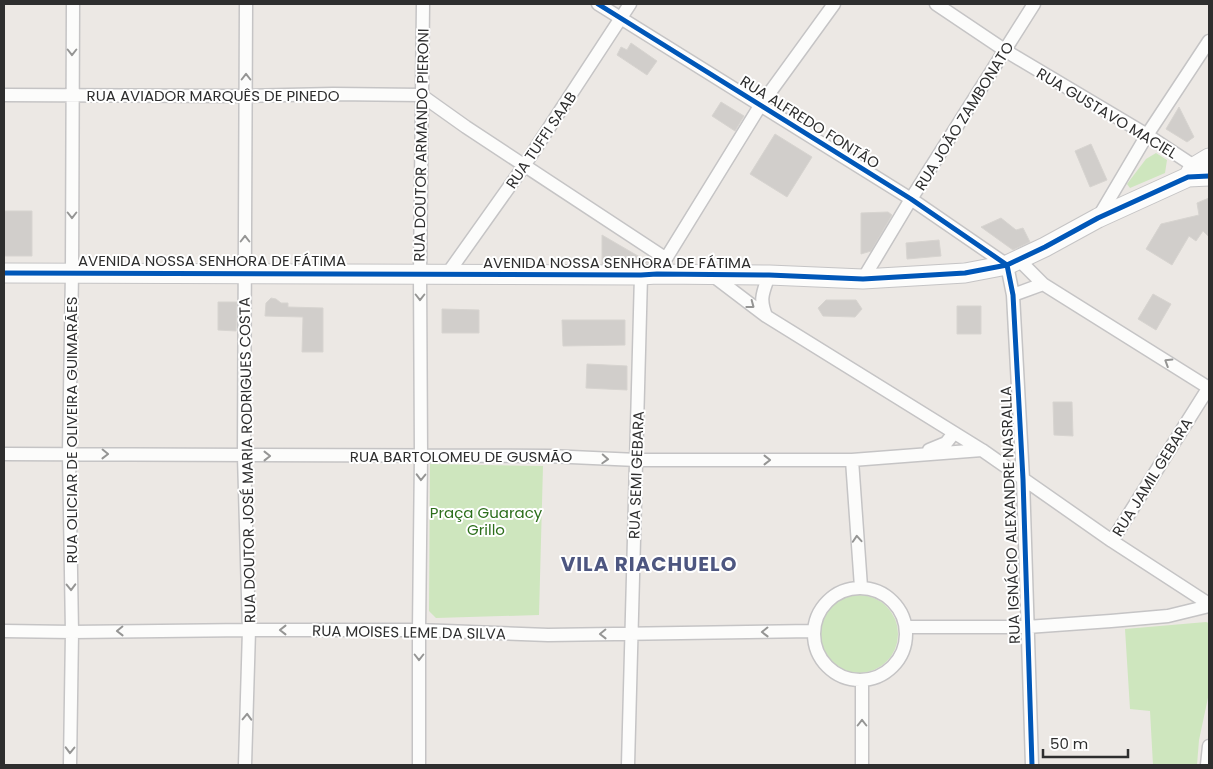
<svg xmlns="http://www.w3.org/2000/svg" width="1213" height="769" font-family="Poppins,sans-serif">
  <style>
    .green { fill: #cee6be }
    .building { fill: #d1cecb; stroke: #d7d4d0 }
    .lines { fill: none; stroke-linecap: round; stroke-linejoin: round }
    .street-casing { stroke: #c5c4c5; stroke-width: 15 }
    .secondary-casing { stroke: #c5c4c5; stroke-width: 21 }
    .street { stroke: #fcfcfb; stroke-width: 12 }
    .secondary { stroke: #fcfcfb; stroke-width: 19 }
    .cycleway-casing { stroke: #fff; stroke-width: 8 }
    .cycleway { stroke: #0057b8; stroke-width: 5 }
    .oneway { stroke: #959594 }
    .labels { text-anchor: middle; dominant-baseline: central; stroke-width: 4; stroke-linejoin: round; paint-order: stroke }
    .street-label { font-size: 15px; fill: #2e2e2e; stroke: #fff }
    .park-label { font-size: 15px; fill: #2c6e1b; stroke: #fff }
    .district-label { font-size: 20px; font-weight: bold; letter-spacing: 1px; fill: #4d5680; stroke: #fff }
  </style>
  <rect width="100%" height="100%" fill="#ece8e4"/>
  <path class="green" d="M1156,153l11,7 -2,13 -35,15 -3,-4 19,-25z
    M430,464l113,2 -4,149 -103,3 -7,-7z
    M820 634a39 39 0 1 1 78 0a39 39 0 1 1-78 0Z
    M1206,622l3,1v70l-10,47 -2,25h-44l-3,-54 -20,-2 -5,-80z"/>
  <path class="building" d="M631,43l26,18 -10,14 -30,-20 4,-8 6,3z
    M721,102l23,14 -9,15 -23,-15z
    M1179,107l15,30 -7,5 -21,-13z
    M775,134l37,23 -25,40 -37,-23z
    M1091,144l16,36 -17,7 -15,-36z
    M1209,198v39l-6,-6 -7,10 -7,-5 -17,29 -26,-16 15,-25 38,-9 -2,-12z
    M4,211h28v45h-28z
    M888,212l4,3 -21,36 -10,3v-41z
    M1001,218l15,12 7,-2 7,14 -17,8 -32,-23z
    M602,235l48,28 -48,1z
    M939,240l2,16 -34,3 -1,-16z
    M1153,294l18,10 -15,26 -18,-11z
    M271,298l5,1 5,4h7v4l35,1v44h-21l1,-35 -38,-1 1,-13z
    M826,300h30l6,9 -7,8 -32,-1 -5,-8z
    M218,302h19l-1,29 -18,-1z
    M957,306h24v28h-24z
    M442,309l37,1v23h-37z
    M562,320h63v25l-62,1z
    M587,364l40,2v24l-41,-2z
    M1053,402h19l1,34 -19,-1z"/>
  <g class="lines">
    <g class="street-casing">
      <path id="street" d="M598,4l313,195 96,66 6,30 10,184 9,286
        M936,4l70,47 141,84 53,35
        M4,95l241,1 88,-2 88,1 45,32 199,131
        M1098,218l49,-83 62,-94
        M1018,259l25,25 166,104
        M662,265l98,-159 74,-102
        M448,273l76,-107 106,-162
        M712,275l54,41c-7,-18 -3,-23 3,-41
        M863,279l48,-80 123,-195
        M1013,295l30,-11
        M766,316l216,134 130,91 97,63
        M929,450l17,-7 8,-10
        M4,454l545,2 88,4h215l130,-10
        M852,460l9,127
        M1112,541l97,-154
        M814 634a46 46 0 1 1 92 0a46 46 0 1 1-92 0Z
        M906,627h121l84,-6 57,-5 41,-10
        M4,631l68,1 177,-2h170l129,5 266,-4
        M70,765l2,-133 -3,-179 3,-181 1,-268
        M245,765l4,-135 -5,-174 2,-452
        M419,765v-135l2,-174 -1,-182 3,-270
        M628,765l13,-490
        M862,765v-85
        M1207,765l2,-19"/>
    </g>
    <g class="secondary-casing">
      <path id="secondary" d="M1188,177l6,-10 15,-9
        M4,273l637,2 16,-1 112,1 94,4 102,-6 42,-8 38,-18 53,-29 90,-41 21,-1"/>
    </g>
    <use href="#street" class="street"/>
    <use href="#secondary" class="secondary"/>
    <g class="cycleway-casing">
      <path id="cycleway" d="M598,4l313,195 96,66 6,30 10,184 9,286
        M4,273l637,2 16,-1 112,1 94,4 102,-6 42,-8 38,-18 53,-29 90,-41 21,-1"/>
    </g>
    <use href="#cycleway" class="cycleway"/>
  </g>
  <defs><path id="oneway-chevron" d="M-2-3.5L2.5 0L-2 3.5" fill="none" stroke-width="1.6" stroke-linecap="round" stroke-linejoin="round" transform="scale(1.25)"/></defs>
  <g class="oneway">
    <use href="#oneway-chevron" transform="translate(72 52) rotate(90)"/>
    <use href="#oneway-chevron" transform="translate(246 77) rotate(-90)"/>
    <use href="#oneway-chevron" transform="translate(72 215) rotate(90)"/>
    <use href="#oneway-chevron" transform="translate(245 239) rotate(-90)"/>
    <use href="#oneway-chevron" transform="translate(420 297) rotate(90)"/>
    <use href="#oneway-chevron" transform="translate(751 305) rotate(37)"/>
    <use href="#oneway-chevron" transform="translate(1168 362) rotate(-148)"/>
    <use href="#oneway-chevron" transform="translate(105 454) rotate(1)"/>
    <use href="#oneway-chevron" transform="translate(267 456)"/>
    <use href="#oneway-chevron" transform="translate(605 459) rotate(3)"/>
    <use href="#oneway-chevron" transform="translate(767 460)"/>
    <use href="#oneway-chevron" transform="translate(421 477) rotate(91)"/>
    <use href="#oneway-chevron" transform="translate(857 539) rotate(-94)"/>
    <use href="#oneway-chevron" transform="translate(71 587) rotate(89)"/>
    <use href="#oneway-chevron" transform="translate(283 630) rotate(-180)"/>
    <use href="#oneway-chevron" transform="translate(120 631) rotate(179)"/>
    <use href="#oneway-chevron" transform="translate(765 632) rotate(179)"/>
    <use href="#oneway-chevron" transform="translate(603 634) rotate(179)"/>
    <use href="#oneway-chevron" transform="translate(419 657) rotate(90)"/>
    <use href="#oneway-chevron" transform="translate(247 717) rotate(-88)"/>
    <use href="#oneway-chevron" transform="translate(862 723) rotate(-90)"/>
    <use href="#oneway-chevron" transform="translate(70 750) rotate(91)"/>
  </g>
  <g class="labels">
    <g class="street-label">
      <text x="213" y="95">RUA AVIADOR MARQUÊS DE PINEDO</text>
      <text transform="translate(1107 113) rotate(31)">RUA GUSTAVO MACIEL</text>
      <text transform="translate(964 116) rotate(-58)">RUA JOÃO ZAMBONATO</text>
      <text transform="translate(810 122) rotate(32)">RUA ALFREDO FONTÃO</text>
      <text transform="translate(541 140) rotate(-56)">RUA TUFFI SAAB</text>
      <text transform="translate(421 145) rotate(-89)">RUA DOUTOR ARMANDO PIERONI</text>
      <text x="212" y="260">AVENIDA NOSSA SENHORA DE FÁTIMA</text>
      <text x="617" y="262">AVENIDA NOSSA SENHORA DE FÁTIMA</text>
      <text transform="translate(71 430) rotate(-90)">RUA OLICIAR DE OLIVEIRA GUIMARÃES</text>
      <text x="461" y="456">RUA BARTOLOMEU DE GUSMÃO</text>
      <text transform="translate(247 460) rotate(-91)">RUA DOUTOR JOSÉ MARIA RODRIGUES COSTA</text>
      <text transform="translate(636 475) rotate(-88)">RUA SEMI GEBARA</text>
      <text transform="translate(1152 477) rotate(-58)">RUA JAMIL GEBARA</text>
      <text transform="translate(1010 515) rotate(-92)">RUA IGNÁCIO ALEXANDRE NASRALLA</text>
      <text transform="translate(409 632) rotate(1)">RUA MOISES LEME DA SILVA</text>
    </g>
    <g class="park-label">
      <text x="486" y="512">Praça Guaracy<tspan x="486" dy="17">Grillo</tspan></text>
    </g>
    <g class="district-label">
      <text x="649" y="564">VILA RIACHUELO</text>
    </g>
  </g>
  <rect width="1213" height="769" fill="none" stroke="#2e2e2e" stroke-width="10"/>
  <path d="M1043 749v8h85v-8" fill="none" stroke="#2e2e2e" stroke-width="2.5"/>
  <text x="1050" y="749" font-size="15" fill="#2e2e2e" stroke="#ffffff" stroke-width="4" paint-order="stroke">50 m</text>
</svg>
